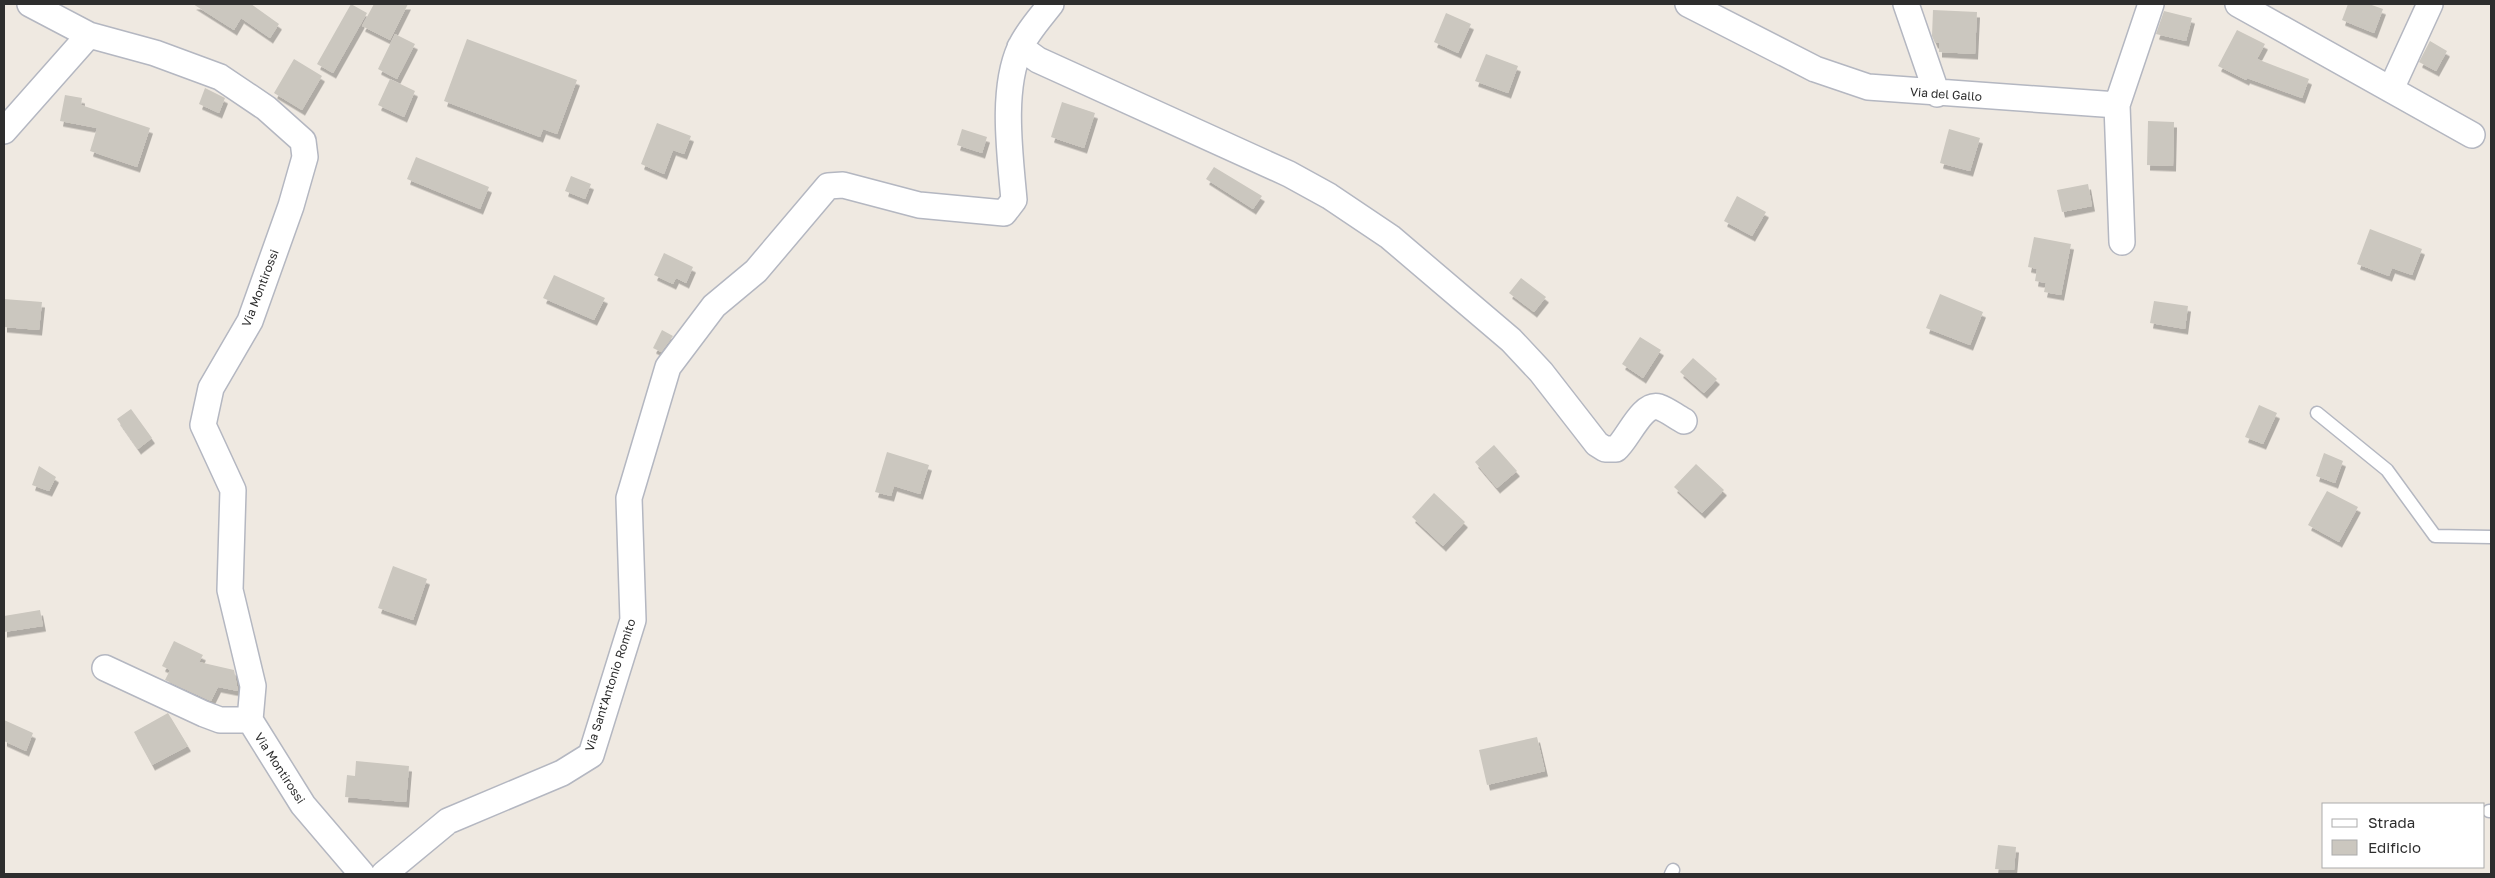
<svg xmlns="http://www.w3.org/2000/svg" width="2495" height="878" font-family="'Golos Text',sans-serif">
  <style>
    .building { fill: #cbc7bf; filter: url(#shadow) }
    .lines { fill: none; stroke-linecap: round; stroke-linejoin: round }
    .lane-casing { stroke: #b4b7c1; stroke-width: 15 }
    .street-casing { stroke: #b4b7c1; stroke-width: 28 }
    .lane { stroke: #fff; stroke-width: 12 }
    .street { stroke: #fff; stroke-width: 25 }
    .labels { text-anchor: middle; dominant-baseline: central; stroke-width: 5; stroke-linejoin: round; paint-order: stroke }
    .street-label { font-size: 12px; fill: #2e2e2e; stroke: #fff }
  </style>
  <defs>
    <filter id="shadow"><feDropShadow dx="3" dy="5.5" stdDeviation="0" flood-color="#0004"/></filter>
  </defs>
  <rect width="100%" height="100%" fill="#efe9e1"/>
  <path class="building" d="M193,4h58l28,20 -9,14 -29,-20 -7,12z
    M351,4l16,9 -34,60 -16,-9z
    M374,4h34l-18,36 -28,-14z
    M2348,4h21l14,5 -9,24 -32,-13z
    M1933,10l44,2 -2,42 -36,-2v-9h-4l-3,-7z
    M2164,11l28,7 -6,23 -30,-7z
    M1446,13l25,11 -13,29 -24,-11z
    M2237,30l28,14 -8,15 52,20 -7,19 -55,-20 -1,2 -28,-14z
    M395,34l20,10 -18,35 -19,-10z
    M467,39l110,41 -20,54 -14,-5 -3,8 -96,-36z
    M2430,41l17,10 -11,20 -17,-9z
    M1486,54l32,12 -10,27 -33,-12z
    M294,59l28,17 -20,34 -28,-17z
    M390,79l25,12 -11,26 -26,-12z
    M205,88l20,10 -6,15 -20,-9z
    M65,95l17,3 -1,7 69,23 -13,39 -47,-16 7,-23 -37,-7z
    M1062,102l33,11 -11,35 -33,-11z
    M2148,121l26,1 -1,44 -26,-1z
    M657,123l34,13 -7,18 -11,-4 -9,24 -23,-10z
    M962,129l25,8 -5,16 -25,-8z
    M1949,129l31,9 -10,33 -30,-8z
    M416,157l73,30 -9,22 -73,-30z
    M1214,167l48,29 -9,13 -47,-30z
    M571,176l20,8 -6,15 -20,-8z
    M2088,184l4,22 -30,6 -5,-22z
    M1737,196l29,16 -14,24 -28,-15z
    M2370,229l52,20 -10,26 -20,-7 -3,8 -32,-12z
    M2034,237l37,7 -10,51 -17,-3 2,-9 -11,-2 2,-12 -9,-2z
    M664,253l29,14 -7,16 -10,-5 -3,6 -19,-9z
    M554,275l51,23 -11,22 -51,-22z
    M1521,278l25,19 -12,15 -25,-19z
    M1940,294l43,18 -13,33 -44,-17z
    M4,299l38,3 -3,28 -35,-3z
    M2154,301l34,5 -3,23 -35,-6z
    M662,330l11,6 -12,16 -8,-4z
    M1640,337l21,13 -18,28 -21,-14z
    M1693,358l24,21 -13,14 -24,-21z
    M2259,405l18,8 -14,31 -18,-7z
    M131,409l21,29 -14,11 -21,-30z
    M1494,445l23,26 -20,17 -22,-26z
    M887,452l42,13 -9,29 -26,-8 -3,10 -16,-4z
    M2324,453l19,8 -8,22 -19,-7z
    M1696,464l28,26 -22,23 -28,-26z
    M39,466l17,11 -7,14 -17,-6z
    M2327,491l31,16 -19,35 -31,-17z
    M1434,493l31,29 -22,24 -31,-29z
    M393,566l34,13 -14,41 -35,-12z
    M40,610l3,16 -39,6v-16z
    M174,641l29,14 -4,7 35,8 4,21 -20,-4 -7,14 -46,-21 5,-10 -8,-4z
    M168,713l20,33 -36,19 -18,-33z
    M4,720l29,13 -7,18 -22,-10z
    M1537,737l8,34 -58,14 -8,-35z
    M356,761l53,5 -3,36 -61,-5 2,-22 8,1z
    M1998,845l18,2 -2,23 -19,-1z"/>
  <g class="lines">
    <g class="lane-casing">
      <path id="lane" d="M2317,413l70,57 48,66 56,1
        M2489,811h2
        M1671,874l2,-4"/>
    </g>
    <g class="street-casing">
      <path id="street" d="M30,4l59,31 66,18 65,24 46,31 37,33 2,16 -14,49 -41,115 -39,67 -8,37 30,65 -3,100 23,96 -3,34 53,85 59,69
        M1688,4l127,65 53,18 249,18 34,-101
        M1906,4l31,90
        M2238,4l234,131
        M1020,47l18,13 251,114 40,22 61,41 121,103 30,32 56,72 8,5h11c12,-10 26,-47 43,-42 9,3 17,10 25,14
        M2391,89l39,-85
        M2117,105l5,137
        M4,131l85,-96
        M105,668l99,46 16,6h30
        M384,874l64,-53 114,-48 29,-18 42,-135 -4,-122 39,-131 46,-61 42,-35 72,-85 15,-1 76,20 85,8 10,-13c-4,-46 -13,-110 6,-152 7,-16 21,-31 31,-44"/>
    </g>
    <use href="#lane" class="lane"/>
    <use href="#street" class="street"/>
  </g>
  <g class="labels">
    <g class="street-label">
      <text transform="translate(1946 94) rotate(4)">Via del Gallo</text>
      <text transform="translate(260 288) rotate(-69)">Via Montirossi</text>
      <text transform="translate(610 685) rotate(-72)">Via Sant'Antonio Romito</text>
      <text transform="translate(280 768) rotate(57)">Via Montirossi</text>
    </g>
  </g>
  <rect width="2495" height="878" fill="none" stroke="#2e2e2e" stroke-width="10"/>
  <rect x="2322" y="803" width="162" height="65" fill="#ffffff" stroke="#ababab"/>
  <rect x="2332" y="819" width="25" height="8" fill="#ffffff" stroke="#ababab"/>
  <text x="2368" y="828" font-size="15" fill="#2e2e2e">Strada</text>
  <rect x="2332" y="840" width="25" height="15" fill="#cbc7bf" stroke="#ababab"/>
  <text x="2368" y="853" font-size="15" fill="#2e2e2e">Edificio</text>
</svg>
